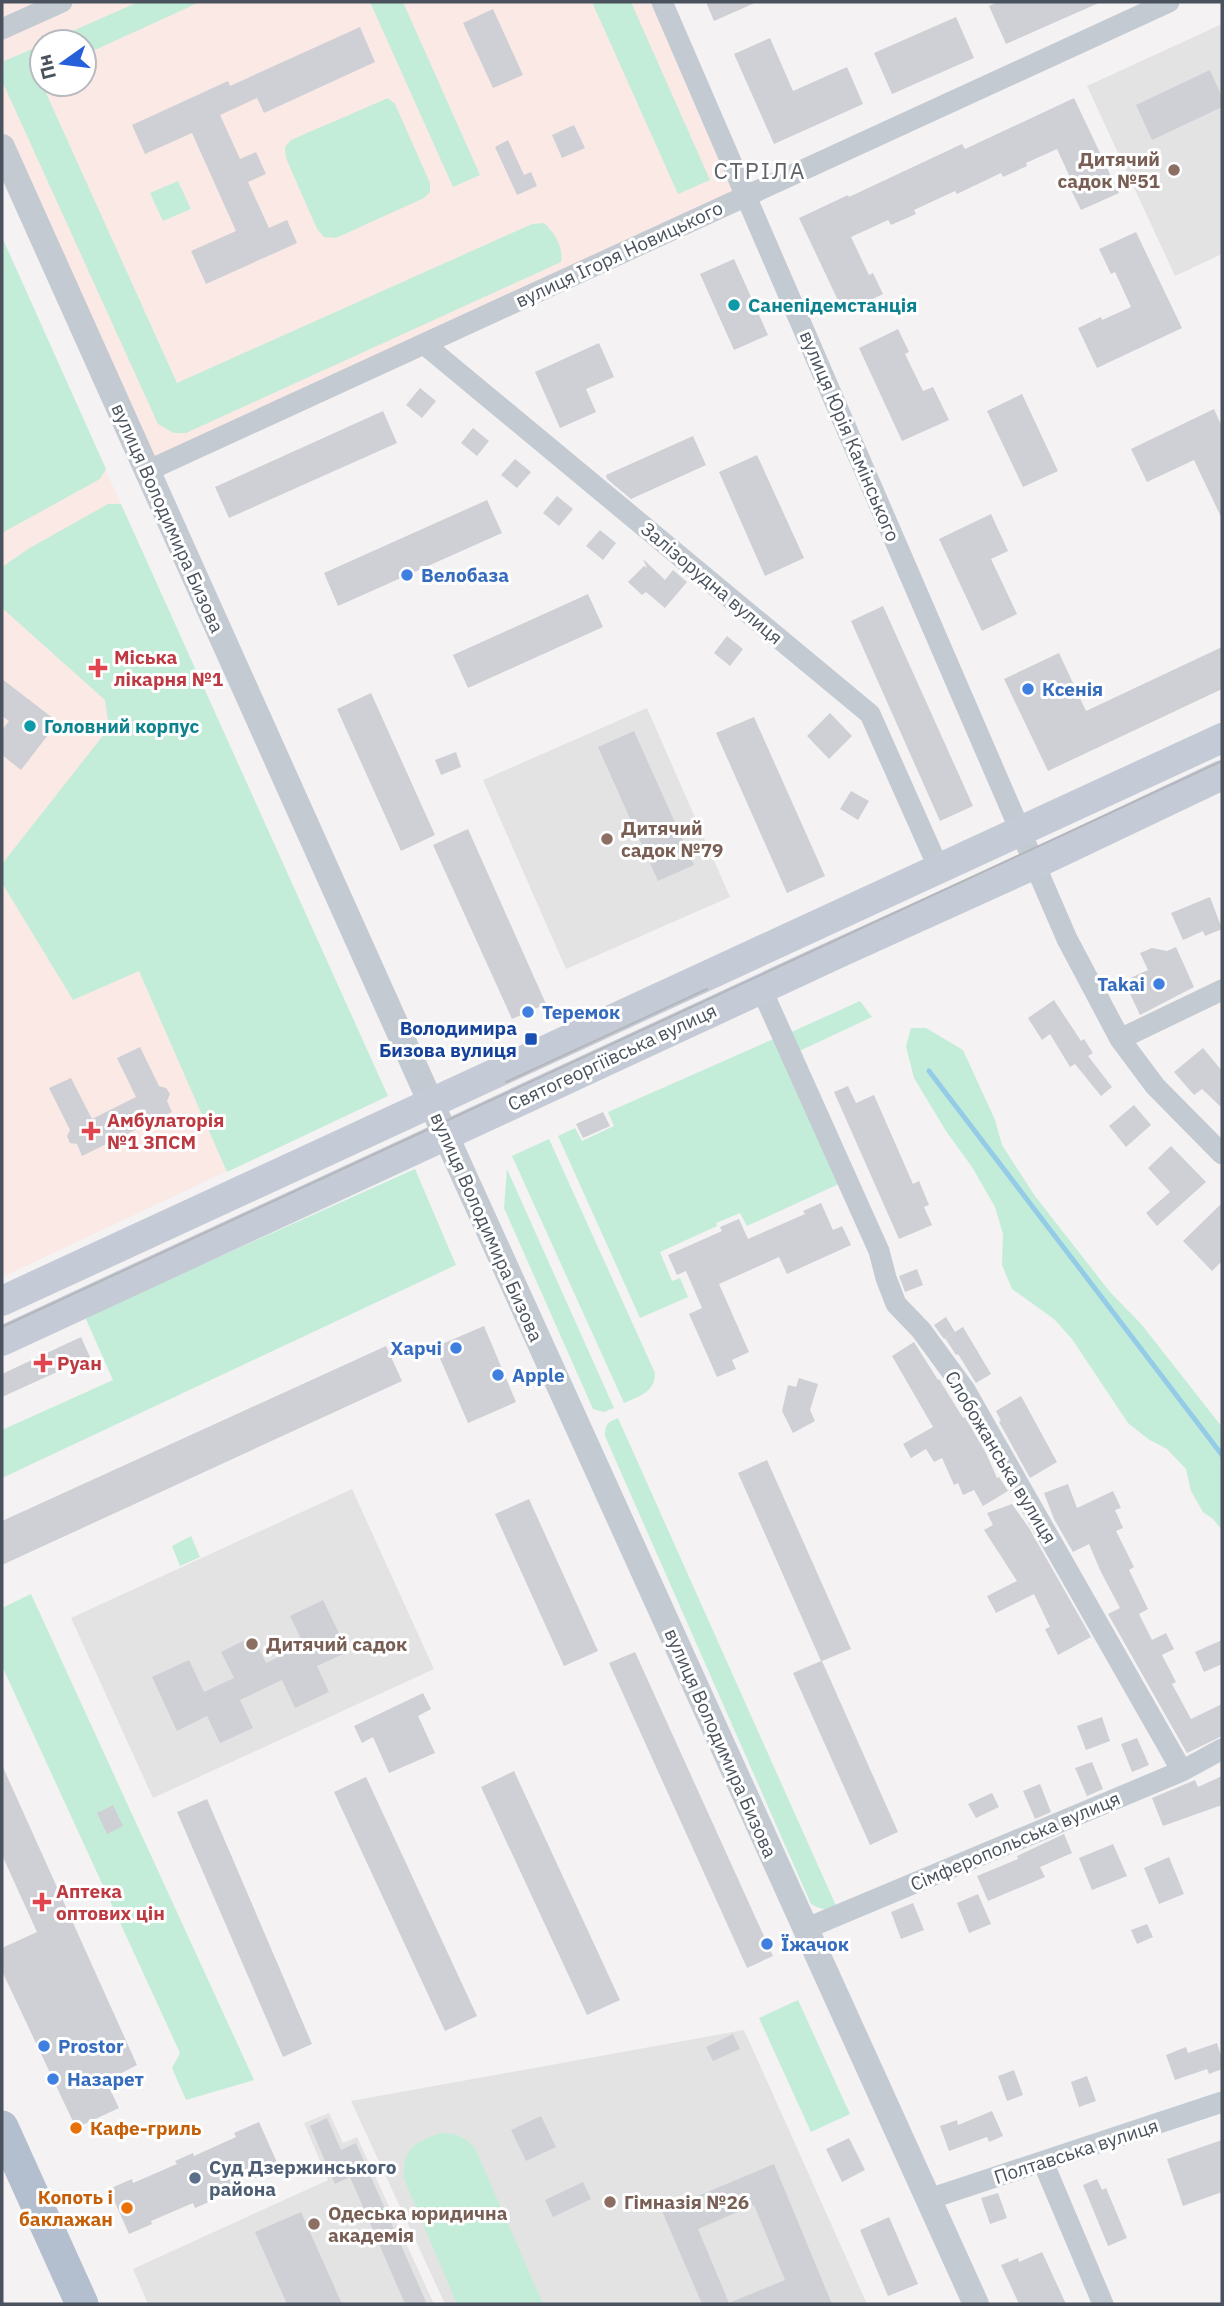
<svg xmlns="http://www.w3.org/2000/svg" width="1224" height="2306" font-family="'IBM Plex Sans',sans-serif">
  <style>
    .education { fill: #e4e3e3 }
    .medical { fill: #fae9e5; fill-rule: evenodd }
    .green { fill: #c4edd9 }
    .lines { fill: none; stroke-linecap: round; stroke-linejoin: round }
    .stream { stroke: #94cce7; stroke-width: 5 }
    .building { fill: #cfd0d5; fill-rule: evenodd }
    .minor { stroke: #c3cad2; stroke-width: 21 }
    .tertiary { stroke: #c3cad2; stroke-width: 26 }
    .secondary { stroke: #c4cbd6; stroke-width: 30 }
    .primary { stroke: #b3bece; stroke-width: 33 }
    .tram { stroke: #b4b6bb; stroke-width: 2 }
    .education-dot { fill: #8d6e63; stroke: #fff; stroke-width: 2.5 }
    .culture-dot { fill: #0f9aa8; stroke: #fff; stroke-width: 2.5 }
    .shop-dot { fill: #3f7fe0; stroke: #fff; stroke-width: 2.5 }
    .health-dot { fill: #e0444e; stroke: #fff; stroke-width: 2.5 }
    .transit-dot { fill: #1a4fb4; stroke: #fff; stroke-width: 2.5 }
    .food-dot { fill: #e8710a; stroke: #fff; stroke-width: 2.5 }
    .service-dot { fill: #5c6f8a; stroke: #fff; stroke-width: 2.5 }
    .labels { text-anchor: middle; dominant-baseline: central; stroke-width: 6; stroke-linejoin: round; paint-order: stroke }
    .education-label { font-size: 19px; font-weight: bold; fill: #785e54; stroke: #fff; text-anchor: start }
    .street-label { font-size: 19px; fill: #4a525e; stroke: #fff }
    .culture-label { font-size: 19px; font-weight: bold; fill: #0d838f; stroke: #fff; text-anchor: start }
    .shop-label { font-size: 19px; font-weight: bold; fill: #366cbe; stroke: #fff; text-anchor: start }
    .health-label { font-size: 19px; font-weight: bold; fill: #be3a42; stroke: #fff; text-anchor: start }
    .transit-label { font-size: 19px; font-weight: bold; fill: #164399; stroke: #fff; text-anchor: end }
    .food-label { font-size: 19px; font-weight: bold; fill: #c56008; stroke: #fff; text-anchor: start }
    .service-label { font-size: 19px; font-weight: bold; fill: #4e5e75; stroke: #fff; text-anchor: start }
    .quarter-label { font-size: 23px; letter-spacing: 2px; fill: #5e6166; stroke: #fff }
  </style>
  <rect width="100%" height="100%" fill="#f4f2f2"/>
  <path class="education" d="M1222,24v230l-47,22 -88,-190z
    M647,708l83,189 -164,72 -83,-189z
    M352,1489l82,180 -281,129 -82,-180z
    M744,2030l123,274h-422l-94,-203z
    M329,2113l14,30 14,-6 77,167h-286l-15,-35 195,-89 -24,-57z"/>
  <path class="medical" d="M2,2h660l84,193 -599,276 -145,-324zM42,42h42v42h-42z
    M2,240l385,856 -385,181z"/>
  <path class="green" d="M138,2h62l-116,53v-13h-36z
    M370,2h33l77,173 -27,12z
    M592,2h39l79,178 -32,14z
    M42,45v29l-2,1 2,9 135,299 355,-159 12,-1c10,9 20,24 17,39l-375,171h-12l-16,-9 -155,-341 1,-22z
    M388,98l7,6 35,79v9l-6,6 -88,40 -12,-1 -7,-8 -31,-71 -1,-11 6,-7z
    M178,181l13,28 -28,12 -13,-28z
    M2,237l104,232 -6,10 -98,54z
    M108,504h13l267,592 -161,76 -88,-201 -66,29 -71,-117v-19l107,-136 -4,-28 -103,-92v-41l26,-18z
    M860,1001l12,16 -77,36 -8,-19z
    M911,1028h15l37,22 32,70 7,25 33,51 75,96 32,33 80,102v103l-9,-11 -10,-7 -12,-21 -5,-22 -19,-20 -19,-10 -20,-16 -56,-84 -18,-20 -42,-30 -10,-24 1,-31 -8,-27 -23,-40 -26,-36 -32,-53 -8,-32z
    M778,1037l65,145 -96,44 -7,-13 -24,10 1,3 -57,26 12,29 8,-3 8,19 -48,21 -82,-182 17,-8 7,13 32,-15 -6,-14z
    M549,1139l106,234c0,19 -15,23 -31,30l-112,-247z
    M415,1169l41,96 -454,213v-48l111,-50 -28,-63z
    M507,1169l107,239 -10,4 -11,-3 -89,-201z
    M618,1418l219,490c-11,3 -17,1 -26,-4l-206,-468c0,-12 3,-14 13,-18z
    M191,1536l9,21 -20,9 -8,-20z
    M31,1594l223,486 -68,20 -14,-32 8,-15 -178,-387v-58z
    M798,2000l52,114 -39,18 -52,-114z
    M441,2133c16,0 24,4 34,15l68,156h-86l-53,-125c-2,-31 11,-37 37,-46z"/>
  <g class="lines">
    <path class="stream" d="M929,1071l293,384"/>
  </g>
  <path class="building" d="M706,2h51l-43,19z
    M998,2h103l-95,42 -17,-38z
    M493,9l30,66 -30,13 -30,-65z
    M956,17l18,41 -82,36 -18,-41z
    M360,27l15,35 -111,51 -7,-15 -37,17 20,44 16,-7 10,22 -18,8 21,46 18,-8 10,23 -91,41 -15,-33 45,-20 -44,-98 -47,21 -13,-29 96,-44 2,5z
    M770,38l23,53 54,-24 16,37 -89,40 -40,-90z
    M1210,70l12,27v10l-70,33 -16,-35z
    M1074,98l45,95 -38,17 -12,-24 4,-2 -16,-35 -31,14 1,3 -24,11 -2,-4 -44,21 -2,-3 -41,19 2,4 -25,11 -3,-5 -37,17 18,38 4,-2 10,21 -39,19 -45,-95 49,-23 1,2 113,-53 3,5z
    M574,125l11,23 -23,10 -10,-23z
    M508,140l16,35 7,-3 6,14 -20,9 -22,-48z
    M1136,232l46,96 -85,40 -19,-40 23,-11 1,3 29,-13 -16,-35 -4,2 -12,-25z
    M734,259l34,76 -34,15 -34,-76z
    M898,329l11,23 -4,2 18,37 10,-4 16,33 -47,21 -43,-93z
    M599,343l15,34 -28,12 10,23 -36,16 -25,-56z
    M420,388l16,13 -14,17 -16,-13z
    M1022,394l36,77 -35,16 -36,-76z
    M1214,409l8,18v92l-28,-59 -47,22 -16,-33z
    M383,411l14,32 -168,75 -14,-31z
    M473,428l16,13 -12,15 -16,-13z
    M693,436l13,29 -75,34 -24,-20 -1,-4z
    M757,455l47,103 -39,18 -46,-104z
    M515,459l16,13 -14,16 -16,-13z
    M557,496l16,13 -14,17 -16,-13z
    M487,500l15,33 -164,73 -14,-33z
    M991,514l17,37 -17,8 26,55 -35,17 -43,-92z
    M600,530l16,13 -13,17 -17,-14z
    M643,559l22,21 8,-10 14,12 -22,26 -19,-16 -4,3 -14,-13 16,-16 3,2z
    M588,594l15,33 -135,61 -15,-33z
    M883,606l90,200 -33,15 -89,-200z
    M727,636l16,13 -13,17 -16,-13z
    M1222,647v42l-174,82 -44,-92 55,-26 27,58z
    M2,679l56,43 -37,48 -19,-15v-25l7,-9 -7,-5z
    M371,693l64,142 -34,16 -64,-142z
    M830,713l22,23 -23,23 -22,-23z
    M754,717l71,159 -38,17 -71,-160z
    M634,731l60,134 -36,16 -60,-134z
    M456,752l5,15 -20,8 -6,-15z
    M851,791l18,10 -11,19 -18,-11z
    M468,829l78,175 -34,15 -79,-174z
    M1210,897l12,32 -17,7 -2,-5 -20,9 -12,-27z
    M1176,947l18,40 -54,28 -16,-34 24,-11 -8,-17 12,-5 15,3z
    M1054,1000l27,41 3,-2 9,14 -5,3 24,31 -11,9 -26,-32 -5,3 -20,-33 -8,6 -14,-22z
    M140,1047l19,39 7,2 4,6 -3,7 5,11 -90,44 -5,-12 -7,-1 -3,-7 3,-6 -21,-42 22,-10 21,41 44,-22 -19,-39z
    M1203,1048l19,23v37l-20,-19 -8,6 -20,-23z
    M848,1086l8,17 18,-8 39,89 6,-3 10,24 -5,2 8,18 -33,14 -65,-147z
    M1134,1105l17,20 -25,22 -17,-21z
    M603,1112l7,14 -27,12 -7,-14z
    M1171,1146l35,36 -49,44 -11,-13 24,-21 -22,-24z
    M821,1203l12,27 9,-4 9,19 -64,29 -8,-17 -60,27 30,68 -17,8 4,9 -19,8 -28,-63 13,-6 -16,-37 -9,4 -9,-20 54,-24 -2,-4 19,-8 9,20 57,-25 -2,-3z
    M1222,1203v58l-10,10 -29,-30z
    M917,1269l6,16 -18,7 -6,-16z
    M946,1317l9,15 -11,7 -10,-14z
    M484,1326l32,76 -48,21 -33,-76z
    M963,1327l28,47 -15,9 -18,-29 -2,1 -11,-17z
    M81,1337l9,20 -88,40v-23z
    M914,1342l24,38 1,-1 24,39 2,-1 21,36 11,25 2,-1 9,14 -25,15 -9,-16 -11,5 -5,-12 -4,2 -12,-27 -8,4 -8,-13 -15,9 -8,-14 30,-17 -41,-71z
    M386,1346l16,35 -400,184v-44z
    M799,1378l19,6 -8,26 5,11 -22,12 -11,-22 6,-26 8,2z
    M1021,1396l36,66 -27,16 -31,-56 2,-1 -5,-10z
    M767,1460l84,189 -29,12 76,171 -28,13 -77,-172 28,-12 -83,-188z
    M1068,1484l9,24 36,-17 8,17 -6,2 8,18 -7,3 18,36 -5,3 19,39 -9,5 13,26 14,-7 8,16 -12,6 14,27 -4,2 19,35 31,-15v32l-35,17 -79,-139 12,-6 -20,-38 -11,-26 -16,8 -19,-33 -10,-26z
    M529,1499l69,152 -34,15 -69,-152z
    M1012,1504l17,24 62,109 -33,18 -13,-26 5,-2 -16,-33 -38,19 -9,-17 30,-15 -33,-51 9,-5 -6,-12z
    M323,1600l25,52 -31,14 12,26 -34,16 -13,-28 -42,20 13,28 -33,15 -13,-27 -30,15 -25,-54 37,-17 15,32 30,-14 -13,-26 32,-16 13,27 38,-18 -14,-29z
    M1222,1640v24l-18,8 -9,-20z
    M635,1652l138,304 -26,12 -138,-305z
    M423,1693l8,16 -13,7 17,37 -46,20 -16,-36 -11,6 -8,-17z
    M1102,1717l8,24 -24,9 -9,-24z
    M1137,1738l12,27 -17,7 -11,-28z
    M1092,1762l11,27 -16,7 -12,-28z
    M2,1765l135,300 -31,16 13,27 -43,20 -74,-157v-23l35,-16 -35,-77z
    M514,1771l106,229 -33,15 -106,-228z
    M1222,1776v29l-59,21 -11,-28 43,-18 3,7z
    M366,1777l111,239 -32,15 -111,-239z
    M1040,1784l11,28 -16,7 -12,-28z
    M992,1793l7,14 -23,11 -8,-14z
    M207,1799l105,245 -29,13 -106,-245z
    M113,1805l10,21 -16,8 -10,-21z
    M1064,1834l8,19 -32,14 5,10 -57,24 -11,-25 41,-17 -1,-3z
    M1113,1844l14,32 -35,14 -13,-32z
    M1169,1857l15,37 -25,10 -15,-36z
    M978,1894l13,30 -22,9 -12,-30z
    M913,1903l11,27 -23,9 -10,-27z
    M1147,1924l6,13 -16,7 -6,-14z
    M733,2034l7,15 -27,12 -7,-14z
    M1217,2043l5,16v10l-13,5 -2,-5 -32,11 -9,-25 20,-8 2,6z
    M1014,2070l9,25 -16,6 -9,-25z
    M1087,2076l9,25 -17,6 -8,-25z
    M992,2111l11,25 -14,6 -2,-5 -38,14 -9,-25 17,-6 1,5z
    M541,2116l15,31 -30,14 -15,-31z
    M327,2118l14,32 15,-7 71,161h-22l-55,-127 -15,7 -25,-58z
    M259,2122l20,45 -24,11 -1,-3 -41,18 3,6 -21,9 -2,-5 -42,18 1,3 -23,10 -20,-45 23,-10 1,4 44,-19 -2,-3 18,-8 1,3 42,-19 -2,-4z
    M849,2138l16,32 -23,12 -16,-33z
    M1222,2140v52l-39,14 -16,-47z
    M774,2164l58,140h-130l-40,-93zM754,2205l31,75 -56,23 -31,-74z
    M1097,2179l5,11 4,-2 21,50 -19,8 -25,-61z
    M583,2182l8,17 -38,18 -8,-17z
    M998,2193l9,25 -17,6 -9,-26z
    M301,2212l41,92h-55l-32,-72z
    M889,2217l29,67 -30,12 -28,-66z
    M1042,2252l24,52h-47l-18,-39 17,-7 1,4z"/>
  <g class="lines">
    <path class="minor" d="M662,2l405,937 53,100 35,47 67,68
      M2,29l60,-27
      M424,344l446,370 69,155
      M147,471l1022,-469
      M761,988l118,263 7,27 10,26 25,26 44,60 217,381
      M1120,1039l102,-49
      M805,1929l377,-158 40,-22
      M1043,2162l60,142
      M929,2199l293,-97"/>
    <path class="tertiary" d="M2,147l429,956 545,1201"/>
    <path class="secondary" d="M2,1301l1220,-563
      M2,1341l839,-389 194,-88 187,-89"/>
    <path class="primary" d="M2,2127l80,177"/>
    <path class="tram" d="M506,1082l201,-93
      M2,1327l1220,-566"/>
  </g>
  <g class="education-dot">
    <circle cx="1174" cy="170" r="7"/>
    <circle cx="607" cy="839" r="7"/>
    <circle cx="252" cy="1644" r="7"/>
    <circle cx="610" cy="2202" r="7"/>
    <circle cx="314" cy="2224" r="7"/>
  </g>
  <g class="culture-dot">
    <circle cx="734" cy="305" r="7"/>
    <circle cx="30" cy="726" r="7"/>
  </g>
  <g class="shop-dot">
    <circle cx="407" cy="575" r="7"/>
    <circle cx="1028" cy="689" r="7"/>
    <circle cx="1159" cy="984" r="7"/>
    <circle cx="528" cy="1012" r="7"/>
    <circle cx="456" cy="1348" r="7"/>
    <circle cx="498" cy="1375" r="7"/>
    <circle cx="767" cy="1944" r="7"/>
    <circle cx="44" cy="2046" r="7"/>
    <circle cx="53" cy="2079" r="7"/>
  </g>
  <g class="health-dot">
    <path d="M94.5 657.5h7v7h7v7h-7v7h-7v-7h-7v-7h7z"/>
    <path d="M87.5 1120.5h7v7h7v7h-7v7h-7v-7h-7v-7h7z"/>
    <path d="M39.5 1352.5h7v7h7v7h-7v7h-7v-7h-7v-7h7z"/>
    <path d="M38.5 1891.5h7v7h7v7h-7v7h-7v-7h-7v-7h7z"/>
  </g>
  <rect class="transit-dot" x="524" y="1032" width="14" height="14" rx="3.5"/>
  <g class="food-dot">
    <circle cx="76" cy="2128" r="7"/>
    <circle cx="127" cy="2208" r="7"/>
  </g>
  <circle class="service-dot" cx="195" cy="2178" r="7"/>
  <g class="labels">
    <g class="education-label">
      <text x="1160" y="159" text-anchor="end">Дитячий<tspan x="1160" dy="22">садок №51</tspan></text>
      <text x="621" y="828">Дитячий<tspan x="621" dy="22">садок №79</tspan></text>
      <text x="266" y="1644">Дитячий садок</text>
      <text x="624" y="2202">Гімназія №26</text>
      <text x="328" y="2213">Одеська юридична<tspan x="328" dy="22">академія</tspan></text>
    </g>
    <g class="street-label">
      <text transform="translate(619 254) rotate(-25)">вулиця Ігоря Новицького</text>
      <text transform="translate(850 436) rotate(67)">вулиця Юрія Камінського</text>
      <text transform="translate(168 518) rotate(66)">вулиця Володимира Бизова</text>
      <text transform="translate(712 583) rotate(40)">Залізорудна вулиця</text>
      <text transform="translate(612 1057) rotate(-25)">Святогеоргіївська вулиця</text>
      <text transform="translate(487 1227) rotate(66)">вулиця Володимира Бизова</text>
      <text transform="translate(1001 1457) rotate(59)">Слобожанська вулиця</text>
      <text transform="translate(721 1743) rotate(66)">вулиця Володимира Бизова</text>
      <text transform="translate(1015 1841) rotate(-23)">Сімферопольська вулиця</text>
      <text transform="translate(1076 2151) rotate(-18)">Полтавська вулиця</text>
    </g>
    <g class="culture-label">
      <text x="748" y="305">Санепідемстанція</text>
      <text x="44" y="726">Головний корпус</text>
    </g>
    <g class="shop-label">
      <text x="421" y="575">Велобаза</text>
      <text x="1042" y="689">Ксенія</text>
      <text x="1145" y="984" text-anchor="end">Takai</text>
      <text x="542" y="1012">Теремок</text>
      <text x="442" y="1348" text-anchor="end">Харчі</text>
      <text x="512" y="1375">Apple</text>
      <text x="781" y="1944">Їжачок</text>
      <text x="58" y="2046">Prostor</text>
      <text x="67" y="2079">Назарет</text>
    </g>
    <g class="health-label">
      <text x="114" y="657">Міська<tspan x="114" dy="22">лікарня №1</tspan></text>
      <text x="107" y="1120">Амбулаторія<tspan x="107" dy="22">№1 ЗПСМ</tspan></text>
      <text x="57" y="1363">Руан</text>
      <text x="56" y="1891">Аптека<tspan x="56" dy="22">оптових цін</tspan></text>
    </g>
    <g class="transit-label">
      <text x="517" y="1028">Володимира<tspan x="517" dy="22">Бизова вулиця</tspan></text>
    </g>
    <g class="food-label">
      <text x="90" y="2128">Кафе-гриль</text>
      <text x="113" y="2197" text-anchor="end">Копоть і<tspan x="113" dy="22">баклажан</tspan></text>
    </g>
    <g class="service-label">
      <text x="209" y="2167">Суд Дзержинського<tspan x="209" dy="22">района</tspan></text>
    </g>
    <g class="quarter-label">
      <text x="760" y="170">СТРІЛА</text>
    </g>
  </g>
  <rect width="1224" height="2306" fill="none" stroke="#4a525e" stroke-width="7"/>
  <g transform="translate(63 63) rotate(256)"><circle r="33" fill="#ffffff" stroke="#b7babf" stroke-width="2"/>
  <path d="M0-5L12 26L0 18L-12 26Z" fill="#255fda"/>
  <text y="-10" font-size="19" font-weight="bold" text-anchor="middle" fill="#4a525e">Пн</text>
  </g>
</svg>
